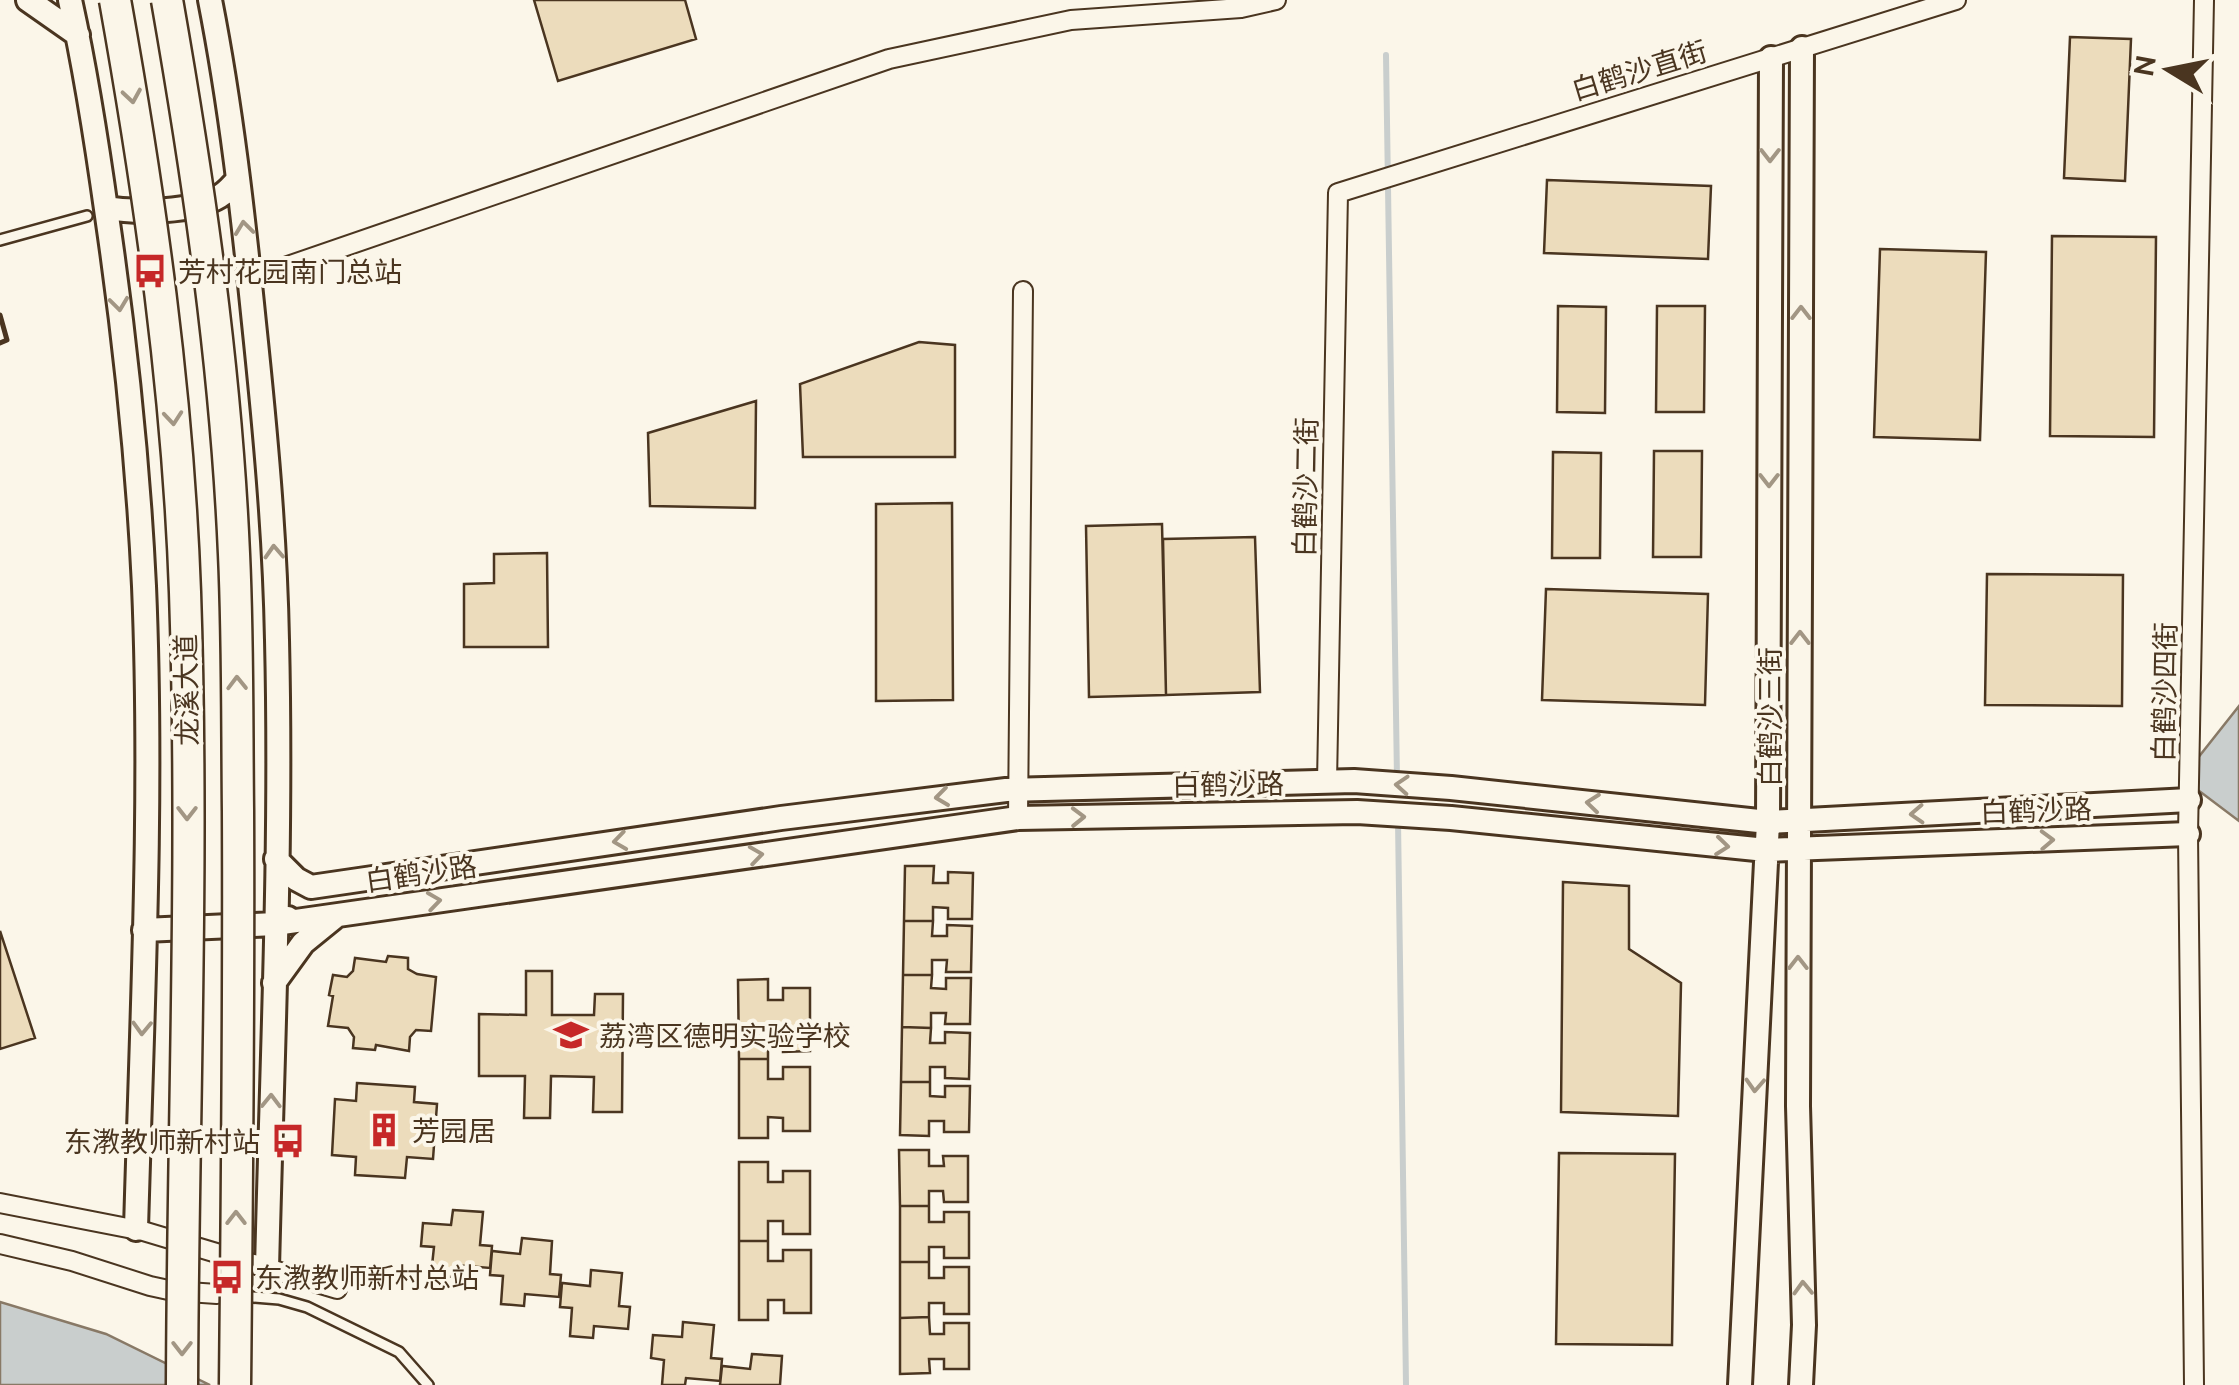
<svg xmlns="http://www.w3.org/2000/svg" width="2239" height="1385" font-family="Ubuntu,'Noto Sans SC',sans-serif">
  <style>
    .water { fill: #c9cecd; stroke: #887966; stroke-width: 2.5 }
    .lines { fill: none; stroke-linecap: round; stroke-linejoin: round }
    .stream { stroke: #c9cecd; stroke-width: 6 }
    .building { fill: #ecdcbc; stroke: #4a3520; stroke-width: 2.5 }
    .service-casing { stroke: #4a3520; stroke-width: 14 }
    .minor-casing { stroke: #4a3520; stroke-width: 22 }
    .tertiary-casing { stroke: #4a3520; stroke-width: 28 }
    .service { stroke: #fbf6e9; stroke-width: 9 }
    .minor { stroke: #fbf6e9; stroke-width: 18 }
    .tertiary { stroke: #fbf6e9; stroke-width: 22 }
    .primary-bridge-casing { stroke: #4a3520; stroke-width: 35; stroke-linecap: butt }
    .primary-bridge { stroke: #fbf6e9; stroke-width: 30 }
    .wall { stroke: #4a3520; stroke-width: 5 }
    .oneway { stroke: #a29684 }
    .labels { text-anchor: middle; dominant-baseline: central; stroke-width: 8; stroke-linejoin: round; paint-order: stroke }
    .street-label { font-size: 28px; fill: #4a3520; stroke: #fbf6e9 }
    .poi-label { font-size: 28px; fill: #4a3520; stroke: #fbf6e9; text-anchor: start }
  </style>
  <rect width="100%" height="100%" fill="#fbf6e9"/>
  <path class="water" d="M2239,706v115l-57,-43z
    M0,1302l106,32 104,51h-210z"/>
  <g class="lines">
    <path class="stream" d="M1386,55l11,724
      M1398,821l8,564"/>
  </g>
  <path class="building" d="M534,0h151l11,39 -138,42z
    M2070,37l61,2 -6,142 -61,-3z
    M1547,180l164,6 -3,73 -164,-6z
    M2052,236l104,1 -2,200 -104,-1z
    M1880,249l106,3 -6,188 -106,-3z
    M1558,306l48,1 -1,106 -48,-1z
    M1657,306h48l-1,106h-48z
    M919,342l36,3v112h-152l-3,-73z
    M756,401l-1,107 -105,-2 -2,-73z
    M1654,451h48l-1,106h-48z
    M1553,452l48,1 -1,105h-48z
    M952,503l1,197 -77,1v-197z
    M1162,524l4,171 -77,2 -3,-171z
    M1255,537l5,155 -94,3 -3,-156z
    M547,553l1,94h-84v-63l30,-1v-29z
    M1987,574l136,1 -1,131 -137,-1z
    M1546,589l162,5 -3,111 -163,-5z
    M905,866h29l-1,17h15v-11l25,1 -1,46h-24v-11l-15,-1v14h-29z
    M1563,882l66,4v63l52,34 -3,133 -117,-4z
    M904,921h29l-1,15h15v-11l25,1 -1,46h-25l1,-12h-15v15h-29z
    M0,931l35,107 -35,11z
    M388,956l20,2v11l9,5 19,3 -5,54 -15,-1 -6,7 -1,14 -33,-6 -1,5 -22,-2 1,-11 -6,-9 -20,-2 5,-30 -4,-1 4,-20 14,2 6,-6 2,-13 31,4z
    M526,971h26v44h42l1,-21h28l-1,118h-29l1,-35 -43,-1 -1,42h-26l1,-42h-46v-62l47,1z
    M903,975h29l-1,13 15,1v-11h25l-1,46h-25l1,-11h-15v15l-29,-1z
    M768,979v21h15v-12h27v63l-27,1v-14h-15v21h-29l-1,-79z
    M902,1027l29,1 -1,15h15v-11l25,1 -1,46 -24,-1v-11h-15v15h-29z
    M739,1059h29v20h15v-12h27v64h-27v-13l-15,-1v21h-29z
    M901,1082h29v14l15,1v-11h25l-1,46h-25v-11h-15v15l-29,-1z
    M357,1083l58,4 -1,15 23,2 -4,55 -26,-2 -2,21 -50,-3 1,-18 -24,-2 3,-56 21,2z
    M899,1150h30v16h15l-1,-10h25v46h-24l-1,-11h-14v15h-29z
    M1559,1153l116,1 -3,191 -116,-1z
    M739,1162h29v20h15v-11h27v63h-27v-13h-15v20h-29z
    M900,1206h29v16h15v-10h25v46h-25v-11h-15v15h-29z
    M453,1210l30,2 -3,33 12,1 -2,22 -35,-3 -1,12 -23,-2 3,-28 -13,-1 2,-23 28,2z
    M522,1238l30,3 -2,33 11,1 -2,22 -34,-3 -1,12 -23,-2 2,-28 -13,-1 2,-24 28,3z
    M739,1241h29v20h15v-11h28v63h-27v-13h-16v20h-29z
    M900,1262h29v16h15v-11h25v47h-25v-11h-15v14l-29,1z
    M591,1270l31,3 -3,33 11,1 -2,22 -34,-3 -1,12 -23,-2 2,-28 -12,-1 2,-24 28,3z
    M929,1317l1,17h14v-11h25v46h-25v-10h-15l1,14 -30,1v-56z
    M683,1322l31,3 -3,33 11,1 -2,22 -34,-3 -1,7h-23l2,-25 -13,-2 2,-23 29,2z
    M752,1354l30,2 -2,29h-60l2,-19 28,3z"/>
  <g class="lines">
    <g class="service-casing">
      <path id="service" d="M0,240l87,-24
        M240,1296l39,3 28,8 92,45 29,33"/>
    </g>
    <g class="minor-casing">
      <path id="minor" d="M250,279l639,-220 182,-39 170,-12 35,-8
        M1327,782l11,-589 618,-193
        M1018,818l5,-527
        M0,1203l143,28 194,58
        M0,1244l72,17 78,25 23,5 44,3
        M2194,1385l-6,-551 16,-834"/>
    </g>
    <g class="tertiary-casing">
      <path id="tertiary" d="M28,0l50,35
        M70,0c16,72 27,144 37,216 18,123 31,246 37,370 9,214 -2,429 -8,643
        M210,0c21,107 33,214 44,323 11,105 21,211 23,317 5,209 -5,419 -10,629
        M106,208c31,5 86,5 114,-12 7,-4 13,-11 18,-17
        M276,859l20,20 15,8 470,-69 225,-28 348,-9 97,7 317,34 421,-22
        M275,924l743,-106 339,-6 94,6 315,32 422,-16
        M144,930l131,-6 13,-6
        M274,983l29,-40 32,-26
        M1740,1385l28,-563 3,-764
        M1801,1385l3,-60 -6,-219 4,-1058"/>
    </g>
    <use href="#service" class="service"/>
    <use href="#minor" class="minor"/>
    <use href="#tertiary" class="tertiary"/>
    <g class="primary-bridge-casing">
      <path id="primary-bridge" d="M115,0c35,196 63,393 70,592 9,264 -2,529 -3,793
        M167,0c32,183 59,368 67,554 4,86 3,172 4,257 1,191 -1,383 -3,574"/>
    </g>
    <use href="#primary-bridge" class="primary-bridge"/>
    <path class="wall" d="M0,315l7,25 -7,3"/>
  </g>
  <defs><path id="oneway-chevron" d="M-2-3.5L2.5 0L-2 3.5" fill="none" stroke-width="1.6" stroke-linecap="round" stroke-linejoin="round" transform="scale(2.5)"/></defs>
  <g class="oneway">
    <use href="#oneway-chevron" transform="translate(132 96) rotate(81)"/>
    <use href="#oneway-chevron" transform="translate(1770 155) rotate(90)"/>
    <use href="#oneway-chevron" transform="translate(244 228) rotate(-97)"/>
    <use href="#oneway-chevron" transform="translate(119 304) rotate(83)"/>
    <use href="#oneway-chevron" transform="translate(1801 313) rotate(-90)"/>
    <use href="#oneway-chevron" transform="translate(173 418) rotate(85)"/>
    <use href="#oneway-chevron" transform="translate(1769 480) rotate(90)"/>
    <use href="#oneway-chevron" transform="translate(274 552) rotate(-93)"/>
    <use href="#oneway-chevron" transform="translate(1800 638) rotate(-90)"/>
    <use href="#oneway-chevron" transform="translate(237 683) rotate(-91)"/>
    <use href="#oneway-chevron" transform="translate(1402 785) rotate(-176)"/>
    <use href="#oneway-chevron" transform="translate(942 797) rotate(173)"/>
    <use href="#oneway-chevron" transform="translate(1593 803) rotate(-174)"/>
    <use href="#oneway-chevron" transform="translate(187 813) rotate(90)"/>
    <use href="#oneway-chevron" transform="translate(1917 814) rotate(177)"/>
    <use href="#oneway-chevron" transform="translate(1078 817) rotate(-1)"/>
    <use href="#oneway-chevron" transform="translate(2047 840) rotate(-2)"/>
    <use href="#oneway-chevron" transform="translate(620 841) rotate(172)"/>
    <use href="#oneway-chevron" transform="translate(1722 846) rotate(6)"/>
    <use href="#oneway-chevron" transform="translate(756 855) rotate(-8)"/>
    <use href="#oneway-chevron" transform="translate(434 901) rotate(-8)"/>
    <use href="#oneway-chevron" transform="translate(1798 963) rotate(-90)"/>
    <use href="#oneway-chevron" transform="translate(142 1028) rotate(92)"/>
    <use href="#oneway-chevron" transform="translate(1755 1085) rotate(93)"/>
    <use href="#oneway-chevron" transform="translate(271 1101) rotate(-89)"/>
    <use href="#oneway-chevron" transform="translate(236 1218) rotate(-90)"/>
    <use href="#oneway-chevron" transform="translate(1803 1288) rotate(-92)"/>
    <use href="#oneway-chevron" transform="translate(182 1348) rotate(90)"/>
  </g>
  <defs>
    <g id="bus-bare" transform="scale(2.7)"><path d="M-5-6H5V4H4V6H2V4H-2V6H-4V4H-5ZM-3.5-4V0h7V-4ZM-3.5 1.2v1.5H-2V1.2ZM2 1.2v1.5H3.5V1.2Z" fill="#c62828" stroke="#fbf6e9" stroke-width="2.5" paint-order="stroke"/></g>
    <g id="school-bare" transform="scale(2.7)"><path d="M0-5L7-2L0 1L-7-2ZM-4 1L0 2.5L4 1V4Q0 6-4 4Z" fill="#c62828" stroke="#fbf6e9" stroke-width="2.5" paint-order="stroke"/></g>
    <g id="building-bare" transform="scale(2.7)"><path d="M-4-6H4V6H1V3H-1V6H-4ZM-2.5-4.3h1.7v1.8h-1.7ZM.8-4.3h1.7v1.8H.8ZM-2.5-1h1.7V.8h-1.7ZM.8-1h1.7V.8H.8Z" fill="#c62828" stroke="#fbf6e9" stroke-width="2.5" paint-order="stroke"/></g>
  </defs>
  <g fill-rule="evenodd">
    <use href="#bus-bare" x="150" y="271"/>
    <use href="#school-bare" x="571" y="1035"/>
    <use href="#building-bare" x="384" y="1130"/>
    <use href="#bus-bare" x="288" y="1141"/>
    <use href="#bus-bare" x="227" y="1277"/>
  </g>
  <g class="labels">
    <g class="street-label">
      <text transform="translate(1639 70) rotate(-17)">白鹤沙直街</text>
      <text transform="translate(1305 487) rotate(-89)">白鹤沙二街</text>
      <text transform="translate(186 690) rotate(-91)">龙溪大道</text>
      <text transform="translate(2164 692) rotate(-89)">白鹤沙四街</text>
      <text transform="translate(1769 717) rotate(-90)">白鹤沙三街</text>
      <text transform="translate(1228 784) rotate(-1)">白鹤沙路</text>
      <text transform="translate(2036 810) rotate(-2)">白鹤沙路</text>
      <text transform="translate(421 873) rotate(-8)">白鹤沙路</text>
    </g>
    <g class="poi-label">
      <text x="178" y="271">芳村花园南门总站</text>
      <text x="599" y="1035">荔湾区德明实验学校</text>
      <text x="412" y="1130">芳园居</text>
      <text x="260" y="1141" text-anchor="end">东漖教师新村站</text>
      <text x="255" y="1277">东漖教师新村总站</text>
    </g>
  </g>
  <g transform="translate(2169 70) rotate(280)" stroke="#fbf6e9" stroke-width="8" paint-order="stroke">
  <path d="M0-8L18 38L0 25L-18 38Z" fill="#4a3520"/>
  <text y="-15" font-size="28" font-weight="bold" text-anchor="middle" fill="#4a3520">N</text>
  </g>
</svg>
